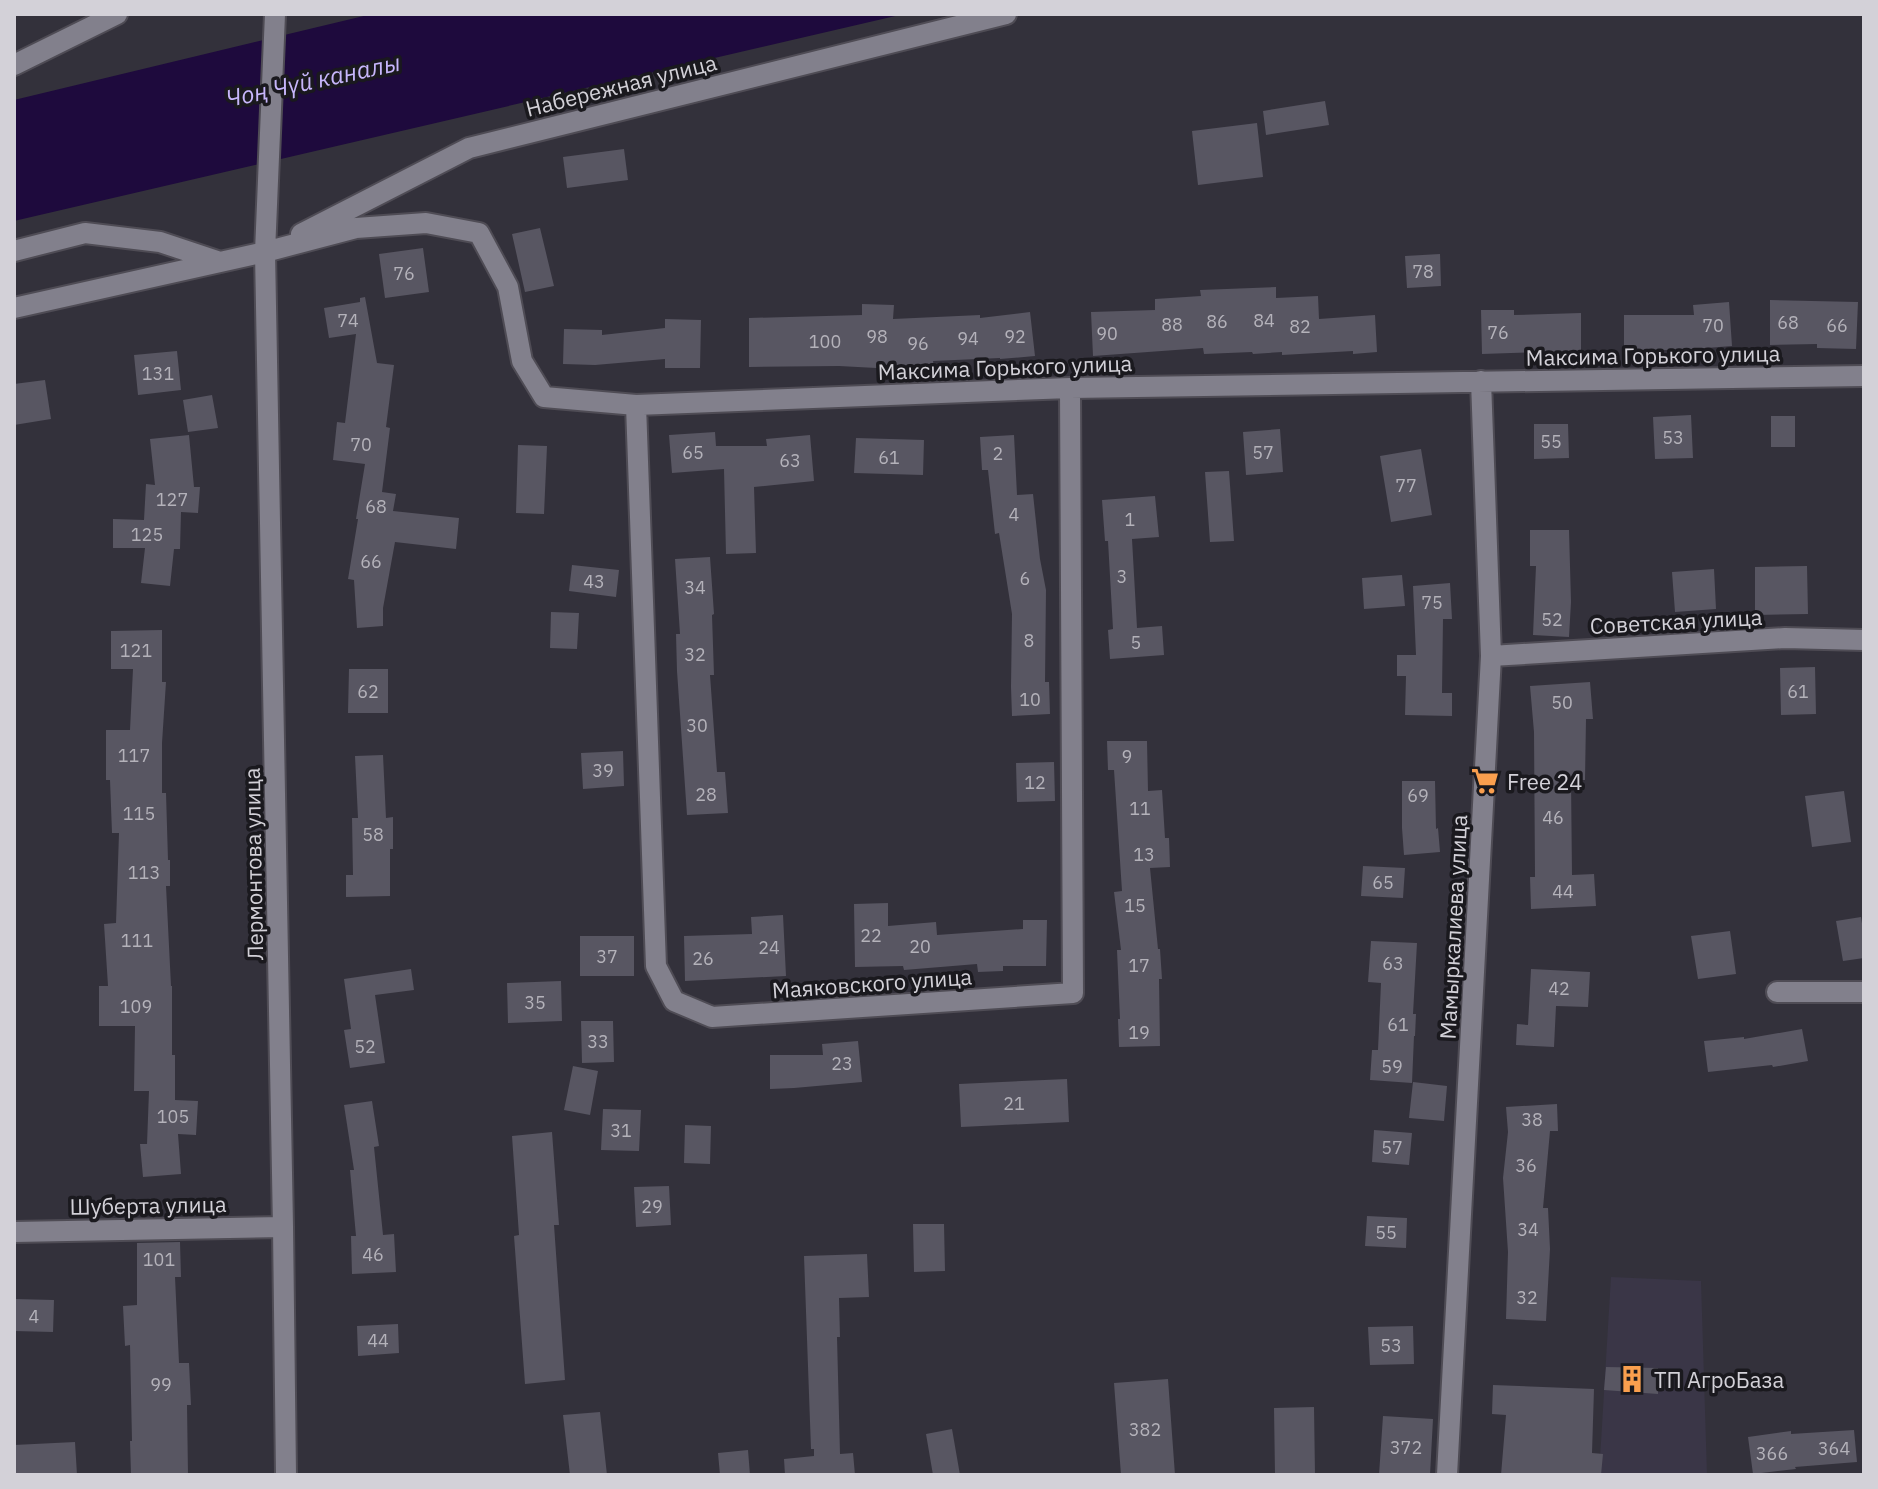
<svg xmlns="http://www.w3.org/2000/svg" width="1878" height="1489" font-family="'IBM Plex Sans',sans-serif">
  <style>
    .built { fill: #3a3647 }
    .water { fill: #1e0a3d }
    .building { fill: #585662 }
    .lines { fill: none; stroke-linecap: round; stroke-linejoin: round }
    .minor-casing { stroke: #4f4c55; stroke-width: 24 }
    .minor { stroke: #82808c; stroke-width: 20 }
    .labels { text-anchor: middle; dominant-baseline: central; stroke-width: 7; stroke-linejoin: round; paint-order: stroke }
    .number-label { font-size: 18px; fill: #b4b2ba }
    .street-label { font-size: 22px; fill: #d3d1d8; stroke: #1a191e }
    .poi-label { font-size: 22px; fill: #d3d1d8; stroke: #1a191e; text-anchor: start }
    .water-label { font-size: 24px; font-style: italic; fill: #c7b6fb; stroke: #1a191e }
  </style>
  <rect width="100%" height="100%" fill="#33313b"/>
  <path class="built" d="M1611,1277l90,4 6,194h-108z"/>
  <path class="water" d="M372,14h532l-890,207v-121z"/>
  <path class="building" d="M1325,101l4,24 -63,10 -3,-24z
    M1257,123l6,54 -65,8 -6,-54z
    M624,149l4,31 -61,8 -4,-31z
    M540,228l14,58 -29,6 -13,-58z
    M423,248l6,44 -44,6 -6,-44z
    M1440,254l1,32 -34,2 -2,-32z
    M1276,287v11l42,-2 1,23 56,-4 2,37 -24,2v-3l-71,4v-3l-29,2 -1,-2 -48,2 -1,-6 -110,8 -2,-44 64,-2v-11l46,-3 -1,-6z
    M365,297l12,66 17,2 -8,62 4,1 -8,64 14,2 -3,17 66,7 -3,31 -61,-7 -12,66v18l-26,2 -3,-48 -6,-1 10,-60h-2l9,-55 -32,-4 4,-38 8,1 11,-89 -27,4 -5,-30 36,-6v-4z
    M1770,300l88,2 -2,47 -39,-1v-4l-47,1z
    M1729,302l3,44 -51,4h-57v-35h70l-1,-10z
    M862,304l32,1 -1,14 87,-4v3l50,-6 5,44 -35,3v-1l-67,3 1,6 -39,2 -56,-3 -90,1v-49l113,-3z
    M1481,310h33v5l67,-2v44l-42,1 -1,-6 -56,2z
    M665,319l36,1 -1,48h-35v-9l-70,6 -32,-1 1,-35 38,1v5l63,-7z
    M177,351l4,39 -43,5 -4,-40z
    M45,380l6,39 -37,6v-41z
    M212,395l6,33 -30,4 -5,-32z
    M1691,415l2,43 -38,1 -2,-42z
    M1771,416h24v31h-24z
    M1534,424h34l1,34 -35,1z
    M1280,429l3,43 -37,3 -3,-43z
    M715,432l1,14h51l-1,-7 44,-4 4,46 -60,6 2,66 -30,1 -2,-85 -52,4 -3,-38z
    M189,435l5,52h6l-2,26 -17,-1 -1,37h-6l-4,37 -29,-3 4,-35h-32v-29l31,1 2,-36 9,1 -5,-46z
    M1014,435l3,60 16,-1 7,65 6,31 -1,92h4l1,32 -38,2 -1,-29 1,-73 -13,-81 -4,1 -7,-64h-6l-2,-33z
    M856,438l68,2 -1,35 -69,-2z
    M518,445l29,1 -3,68 -28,-1z
    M1421,449l11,66 -41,7 -11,-66z
    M1229,471l5,70 -24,1 -5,-70z
    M1155,496l4,41 -27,2 5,89 25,-2 2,29 -54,4 -2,-29 5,-1 -5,-88h-3l-3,-41z
    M1530,530h39l2,72 -2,35 -36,-2 3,-69h-6z
    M710,557l4,57 -2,1 2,60h-4l7,97h8l3,41 -41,2 -10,-144 -1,-37h4l-5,-75z
    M572,565l47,5 -3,27 -47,-6z
    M1807,566l1,48 -53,1v-48z
    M1714,569l2,40 -41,3 -3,-40z
    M1402,575l3,31 -41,3 -2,-31z
    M1450,583l2,36h-9l-1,74h10v23l-47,-1 1,-39h-9v-21h19l-3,-69z
    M551,612l28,1 -2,36 -27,-1z
    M162,630v52h4l-4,61v50h4l2,67h2v26h-4l5,100h1v69h3v45l23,1 -2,34 -18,-1 3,40 -38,3 -3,-33h7l2,-53h-15l1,-65h-36v-40h9l-4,-62 12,-1 3,-90h-7l-2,-53h-4v-50h24l3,-61h-22v-38z
    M1815,667l1,47 -35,1 -1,-47z
    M349,669h39v44h-40z
    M1590,682l3,37h-7l-1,61h-14l1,95 22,-1 2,32 -65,3 -1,-32h5l-1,-145 -4,-46z
    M1107,741h40l1,50 14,-1 3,48h4l1,29 -20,1 8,81h2l2,30h-3l1,67 -41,1 -1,-28h2l-3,-69h4l-7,-58 8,-1 -8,-121h-6z
    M623,751l1,35 -41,3 -2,-36z
    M383,755l3,63 7,-1v32h-3v47l-44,1v-22h7l-1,-57h6l-3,-62z
    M1054,762l1,39 -38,1 -1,-39z
    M1402,781h33l1,48 2,-1 2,24 -36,3 -2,-27z
    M1844,791l7,51 -39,5 -7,-51z
    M1363,866l42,2 -2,30 -42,-2z
    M888,903v23l48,-4 1,13 86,-6v-9h24l-1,46h-43v5l-25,1 -1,-8 -73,6 -1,-4 -48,1 -1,-63z
    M783,915l3,61 -101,5 -1,-45 68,-2 -1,-17z
    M1861,917l3,19v22l-21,3 -7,-40z
    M1730,931l6,43 -38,5 -7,-43z
    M580,936h54v40h-54z
    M1371,941l46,2 -4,71h3l-1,22h-1l-2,47 -42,-3 2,-30h6l3,-67 -13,-1z
    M411,969l3,21 -39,5 10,68 -35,5 -6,-38 7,-1 -7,-50z
    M1531,969l59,3 -2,35 -32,-1 -2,41 -38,-2 1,-21 11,1z
    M561,981l1,40 -54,2 -1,-40z
    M581,1021h32l1,41 -32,1z
    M1802,1029l6,32 -35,6 -1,-2 -64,7 -4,-31 40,-4v2z
    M858,1041l4,41 -68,6 -24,1v-34h53l-1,-11z
    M573,1066l25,5 -8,44 -26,-5z
    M1067,1079l2,43 -108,5 -2,-43z
    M1413,1082l34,4 -3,35 -35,-3z
    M372,1101l7,45 -5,1 9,88 11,-1 2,38 -44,2 -1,-38h5l-6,-66h4l-10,-65z
    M1557,1104l1,27h-8l-7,77h5l2,41 -4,72 -40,-2 2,-67 -5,-74 5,-46 -2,-25z
    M603,1109l38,1 -2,41 -38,-1z
    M685,1125l26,1 -1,38 -26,-1z
    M1374,1130l38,3 -3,32 -37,-3z
    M552,1132l7,93h-5l11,155 -40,4 -11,-148 5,-1 -7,-99z
    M669,1186l2,39 -35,2 -2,-40z
    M1367,1216l40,2 -1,30 -41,-2z
    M913,1224h31l1,47 -31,1z
    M180,1242l1,35h-6l4,86h10l2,42h-4l1,70h-57l-1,-34h2l-2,-96 -5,1 -2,-40 14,-1v-62z
    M867,1254l2,43 -30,1 1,39h-3l3,117 13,-1 2,22h-70l-1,-16 30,-3v-7h-3l-7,-193z
    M14,1299l40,1 -1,32 -39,-1z
    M398,1324l1,29 -41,3 -1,-30z
    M1413,1326l1,38 -44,1 -2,-38z
    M1606,1367l52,1v26l-54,-4z
    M1168,1379l7,96h-54l-7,-92z
    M1493,1385l101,4 -2,64 11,1 -2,21h-100l5,-60 -14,-1z
    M1314,1407l1,68h-40l-1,-67z
    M600,1412l7,63h-37l-7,-60z
    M1383,1416l50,3 -3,56h-51z
    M952,1429l8,46h-27l-7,-41z
    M1854,1430l3,32 -62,5 1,2 -43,5 -5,-37 43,-6v3z
    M75,1442l2,33h-63v-30z
    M748,1450l2,25h-30l-2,-22z"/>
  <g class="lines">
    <g class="minor-casing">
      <path id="minor" d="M275,14l-10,238 18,975 3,248
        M14,65l103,-51
        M301,234l168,-86 537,-134
        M14,251l71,-18 75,9 60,20
        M14,308l251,-56 91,-24 70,-5 53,10 29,54 14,74 22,36 92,8 434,-17 794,-12
        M636,405l20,561 18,35 38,16 361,-24 -3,-605
        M1491,656l294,-18 79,2
        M1777,992h87
        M14,1232l269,-5
        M1447,1475l44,-819 -10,-275"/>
    </g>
    <use href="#minor" class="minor"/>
  </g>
  <defs>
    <g id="supermarket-bare" transform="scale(2.16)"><path d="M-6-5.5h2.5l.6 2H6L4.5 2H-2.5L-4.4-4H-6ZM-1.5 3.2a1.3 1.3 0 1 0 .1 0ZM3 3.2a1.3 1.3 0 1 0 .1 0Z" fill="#fa9f4e" stroke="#1a191e" stroke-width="2.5" paint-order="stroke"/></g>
    <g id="building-bare" transform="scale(2.16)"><path d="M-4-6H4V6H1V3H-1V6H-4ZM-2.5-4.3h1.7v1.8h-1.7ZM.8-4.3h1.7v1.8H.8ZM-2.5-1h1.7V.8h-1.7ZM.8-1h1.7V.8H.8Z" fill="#fa9f4e" stroke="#1a191e" stroke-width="2.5" paint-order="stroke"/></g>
  </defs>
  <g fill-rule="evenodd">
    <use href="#supermarket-bare" x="1485" y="781"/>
    <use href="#building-bare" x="1632" y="1379"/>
  </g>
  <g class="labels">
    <g class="number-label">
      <text x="1423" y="271">78</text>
      <text x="404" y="273">76</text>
      <text x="348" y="320">74</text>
      <text x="1264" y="320">84</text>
      <text x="1217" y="321">86</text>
      <text x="1788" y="322">68</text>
      <text x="1172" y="324">88</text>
      <text x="1713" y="325">70</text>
      <text x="1837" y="325">66</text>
      <text x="1300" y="326">82</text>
      <text x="1498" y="332">76</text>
      <text x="1107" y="333">90</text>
      <text x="877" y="336">98</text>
      <text x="1015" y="336">92</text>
      <text x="968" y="338">94</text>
      <text x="825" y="341">100</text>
      <text x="918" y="343">96</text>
      <text x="158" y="373">131</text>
      <text x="1673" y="437">53</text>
      <text x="1551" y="441">55</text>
      <text x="361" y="444">70</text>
      <text x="693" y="452">65</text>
      <text x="1263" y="452">57</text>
      <text x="998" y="453">2</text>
      <text x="889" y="457">61</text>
      <text x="790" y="460">63</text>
      <text x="1406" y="485">77</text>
      <text x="172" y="499">127</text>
      <text x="376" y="506">68</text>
      <text x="1014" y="514">4</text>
      <text x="1130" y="519">1</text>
      <text x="147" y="534">125</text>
      <text x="371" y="561">66</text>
      <text x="1122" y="576">3</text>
      <text x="1025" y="578">6</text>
      <text x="594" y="581">43</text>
      <text x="695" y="587">34</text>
      <text x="1432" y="602">75</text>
      <text x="1552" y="619">52</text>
      <text x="1029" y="640">8</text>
      <text x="1136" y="642">5</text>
      <text x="136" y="650">121</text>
      <text x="695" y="654">32</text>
      <text x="368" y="691">62</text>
      <text x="1798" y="691">61</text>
      <text x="1030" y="699">10</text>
      <text x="1562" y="702">50</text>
      <text x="697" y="725">30</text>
      <text x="134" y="755">117</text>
      <text x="1127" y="756">9</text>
      <text x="603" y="770">39</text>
      <text x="1035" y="782">12</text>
      <text x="706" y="794">28</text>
      <text x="1418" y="795">69</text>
      <text x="1140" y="808">11</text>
      <text x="139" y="813">115</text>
      <text x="1553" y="817">46</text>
      <text x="373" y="834">58</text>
      <text x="1144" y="854">13</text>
      <text x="144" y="872">113</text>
      <text x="1383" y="882">65</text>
      <text x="1563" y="891">44</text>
      <text x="1135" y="905">15</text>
      <text x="871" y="935">22</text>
      <text x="137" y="940">111</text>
      <text x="920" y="946">20</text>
      <text x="769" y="947">24</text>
      <text x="607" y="956">37</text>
      <text x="703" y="958">26</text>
      <text x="1393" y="963">63</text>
      <text x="1139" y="965">17</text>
      <text x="1559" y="988">42</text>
      <text x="535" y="1002">35</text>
      <text x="136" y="1006">109</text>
      <text x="1398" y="1024">61</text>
      <text x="1139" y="1032">19</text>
      <text x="598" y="1041">33</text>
      <text x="365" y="1046">52</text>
      <text x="842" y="1063">23</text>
      <text x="1392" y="1066">59</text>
      <text x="1014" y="1103">21</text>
      <text x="173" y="1116">105</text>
      <text x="1532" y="1119">38</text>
      <text x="621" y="1130">31</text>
      <text x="1392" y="1147">57</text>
      <text x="1526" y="1165">36</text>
      <text x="652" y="1206">29</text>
      <text x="1528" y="1229">34</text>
      <text x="1386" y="1232">55</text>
      <text x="373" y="1254">46</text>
      <text x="159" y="1259">101</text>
      <text x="1527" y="1297">32</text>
      <text x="34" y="1316">4</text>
      <text x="378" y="1340">44</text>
      <text x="1391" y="1345">53</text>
      <text x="161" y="1384">99</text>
      <text x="1145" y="1429">382</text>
      <text x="1406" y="1447">372</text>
      <text x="1834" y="1448">364</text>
      <text x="1772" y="1453">366</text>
    </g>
    <g class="street-label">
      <text transform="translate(621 85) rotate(-14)">Набережная улица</text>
      <text transform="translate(1653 355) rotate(-1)">Максима Горького улица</text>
      <text transform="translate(1005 367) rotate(-2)">Максима Горького улица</text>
      <text transform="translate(1676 621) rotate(-3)">Советская улица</text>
      <text transform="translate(253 864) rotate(-91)">Лермонтова улица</text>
      <text transform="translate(1453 927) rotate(-87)">Мамыркалиева улица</text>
      <text transform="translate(872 983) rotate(-4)">Маяковского улица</text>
      <text transform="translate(148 1205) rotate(-1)">Шуберта улица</text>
    </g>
    <g class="poi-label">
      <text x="1507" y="781">Free 24</text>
      <text x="1654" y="1379">ТП АгроБаза</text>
    </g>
    <g class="water-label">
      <text transform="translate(313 80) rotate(-12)">Чоң Чүй каналы</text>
    </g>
  </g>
  <rect width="1878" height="1489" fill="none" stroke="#d3d1d8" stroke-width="32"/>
</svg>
